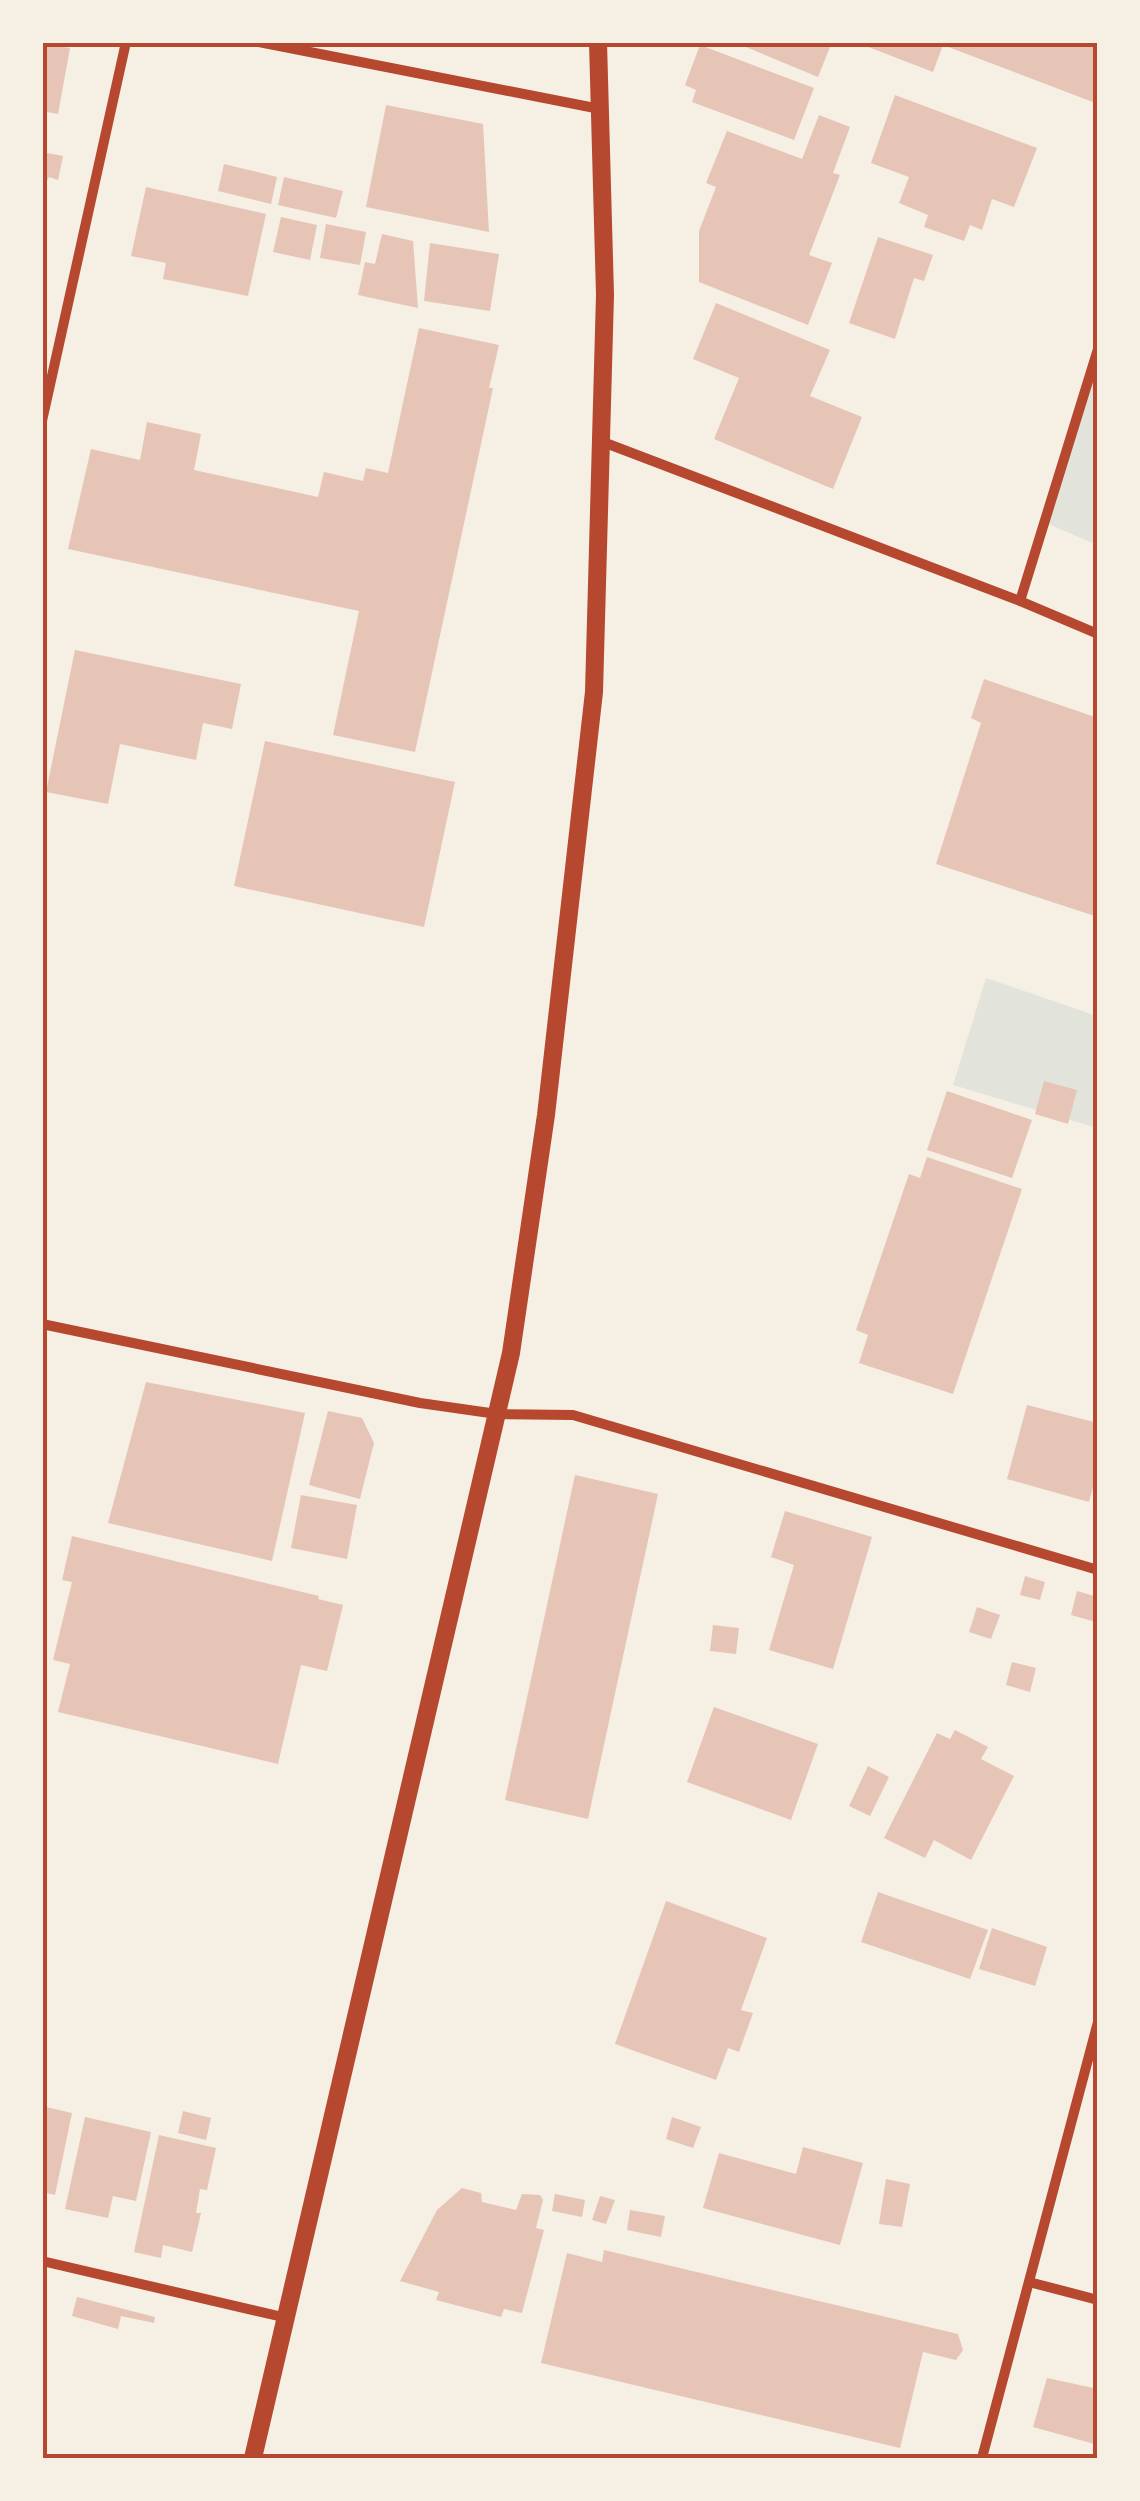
<svg xmlns="http://www.w3.org/2000/svg" width="1140" height="2501" viewBox="0 0 1140 2501" font-family="Roboto,sans-serif">
  <rect width="100%" height="100%" fill="#f6efe4"/>
  <path fill="#e2e4dc" d="M 1097,349 L 1097,545 L 1044,522 Z
    M 986,978 L 1097,1016 L 1097,1128 L 953,1085 Z"/>
  <path fill="#e6c5b7" d="M 734,42 L 820,42 L 830,47 L 818,77 Z
    M 936,42 L 1098,42 L 1098,104 L 943,45 L 933,72 L 858,43 Z
    M 42,43 L 70,48 L 58,114 L 42,111 Z
    M 700,45 L 814,88 L 794,140 L 692,102 L 696,90 L 685,85 Z
    M 895,95 L 1037,148 L 1014,207 L 992,199 L 982,230 L 970,225 L 964,241 L 924,227 L 928,215 L 899,203 L 909,177 L 871,163 Z
    M 386,105 L 483,124 L 489,232 L 366,207 Z
    M 819,115 L 850,127 L 833,173 L 840,175 L 809,255 L 832,263 L 808,325 L 699,282 L 699,231 L 716,187 L 706,183 L 727,131 L 802,159 Z
    M 42,152 L 63,156 L 58,180 L 49,177 L 47,181 L 42,180 Z
    M 224,164 L 277,177 L 271,204 L 218,191 Z
    M 284,177 L 343,191 L 336,218 L 278,205 Z
    M 146,187 L 266,214 L 248,296 L 163,279 L 166,263 L 131,256 Z
    M 281,217 L 317,225 L 310,260 L 273,252 Z
    M 326,224 L 366,232 L 360,265 L 320,258 Z
    M 382,234 L 413,241 L 418,308 L 358,295 L 365,262 L 375,264 Z
    M 878,237 L 933,255 L 924,281 L 914,278 L 895,339 L 849,323 Z
    M 430,243 L 499,254 L 490,311 L 424,301 Z
    M 716,303 L 830,350 L 810,396 L 862,417 L 833,489 L 714,439 L 739,378 L 693,359 Z
    M 419,328 L 499,345 L 489,388 L 493,388 L 415,752 L 333,735 L 359,611 L 68,549 L 91,449 L 140,460 L 147,422 L 201,434 L 194,470 L 318,497 L 324,472 L 363,481 L 366,468 L 388,473 Z
    M 75,650 L 241,684 L 232,729 L 203,723 L 196,760 L 120,744 L 108,804 L 46,792 Z
    M 984,679 L 1098,718 L 1098,917 L 936,864 L 981,723 L 971,718 Z
    M 265,741 L 455,782 L 424,927 L 234,886 Z
    M 1044,1081 L 1077,1090 L 1068,1124 L 1035,1114 Z
    M 947,1091 L 1032,1120 L 1012,1178 L 927,1150 Z
    M 927,1157 L 1022,1189 L 953,1394 L 859,1363 L 868,1335 L 856,1330 L 909,1174 L 920,1178 Z
    M 146,1382 L 305,1413 L 272,1561 L 108,1523 Z
    M 1027,1405 L 1098,1423 L 1098,1469 L 1089,1502 L 1007,1479 Z
    M 328,1411 L 362,1418 L 374,1443 L 360,1499 L 309,1485 Z
    M 575,1475 L 658,1494 L 588,1819 L 505,1800 Z
    M 301,1495 L 357,1505 L 347,1559 L 291,1548 Z
    M 785,1511 L 872,1537 L 833,1669 L 769,1650 L 794,1565 L 771,1557 Z
    M 72,1536 L 319,1596 L 318,1599 L 343,1605 L 327,1671 L 301,1665 L 278,1764 L 58,1712 L 70,1664 L 53,1660 L 72,1582 L 62,1580 Z
    M 1025,1576 L 1045,1582 L 1040,1600 L 1020,1595 Z
    M 1077,1591 L 1098,1597 L 1096,1622 L 1071,1615 Z
    M 977,1607 L 1000,1615 L 991,1639 L 969,1632 Z
    M 713,1625 L 739,1628 L 736,1654 L 710,1651 Z
    M 1012,1662 L 1036,1668 L 1030,1692 L 1006,1685 Z
    M 714,1707 L 818,1744 L 791,1820 L 687,1782 Z
    M 955,1730 L 988,1747 L 981,1759 L 1014,1776 L 971,1860 L 934,1840 L 925,1858 L 884,1838 L 937,1733 L 950,1739 Z
    M 868,1766 L 889,1777 L 870,1816 L 849,1806 Z
    M 878,1892 L 988,1930 L 970,1979 L 861,1942 Z
    M 666,1901 L 767,1938 L 741,2010 L 753,2013 L 739,2052 L 728,2048 L 716,2080 L 615,2044 Z
    M 992,1928 L 1047,1947 L 1035,1986 L 979,1969 Z
    M 42,2106 L 72,2113 L 55,2195 L 42,2192 Z
    M 183,2111 L 211,2118 L 206,2140 L 178,2133 Z
    M 85,2117 L 151,2132 L 136,2201 L 113,2196 L 108,2218 L 65,2209 Z
    M 672,2117 L 701,2127 L 693,2148 L 666,2139 Z
    M 159,2135 L 216,2148 L 207,2190 L 200,2189 L 196,2213 L 201,2213 L 192,2252 L 163,2245 L 161,2258 L 134,2252 Z
    M 803,2147 L 863,2163 L 840,2245 L 703,2208 L 719,2153 L 796,2174 Z
    M 886,2179 L 910,2184 L 902,2227 L 879,2224 Z
    M 462,2188 L 481,2193 L 482,2202 L 516,2210 L 522,2194 L 540,2195 L 543,2200 L 536,2228 L 544,2230 L 522,2313 L 504,2309 L 501,2317 L 436,2300 L 439,2292 L 400,2281 L 437,2210 Z
    M 555,2194 L 585,2200 L 582,2217 L 552,2211 Z
    M 600,2196 L 615,2200 L 606,2224 L 592,2220 Z
    M 630,2210 L 665,2216 L 661,2237 L 627,2230 Z
    M 604,2250 L 958,2334 L 963,2350 L 956,2360 L 923,2352 L 900,2448 L 541,2363 L 567,2253 L 602,2262 Z
    M 77,2297 L 155,2317 L 154,2323 L 121,2316 L 118,2329 L 72,2316 Z
    M 1047,2378 L 1098,2389 L 1098,2445 L 1033,2427 Z"/>
  <g fill="none" stroke-linecap="round" stroke-linejoin="round">
    <path stroke="#b5482f" stroke-width="10" d="M 259,42 L 600,109
      M 42,421 L 126,42
      M 603,442 L 1020,601 L 1098,634
      M 1020,601 L 1098,349
      M 42,1324 L 420,1403 L 497,1414 L 573,1415 L 1098,1570
      M 42,2261 L 287,2318
      M 1029,2282 L 1098,2300
      M 982,2458 L 1098,2022"/>
    <path stroke="#b5482f" stroke-width="18" d="M 253,2458 L 511,1353 L 546,1115 L 594,692 L 605,295 L 598,42"/>
  </g>
  <rect width="1140" height="2501" fill="none" stroke="#f6efe4" stroke-width="90"/>
  <rect x="45" y="45" width="1050" height="2411" fill="none" stroke="#b5482f" stroke-width="4"/>
</svg>
